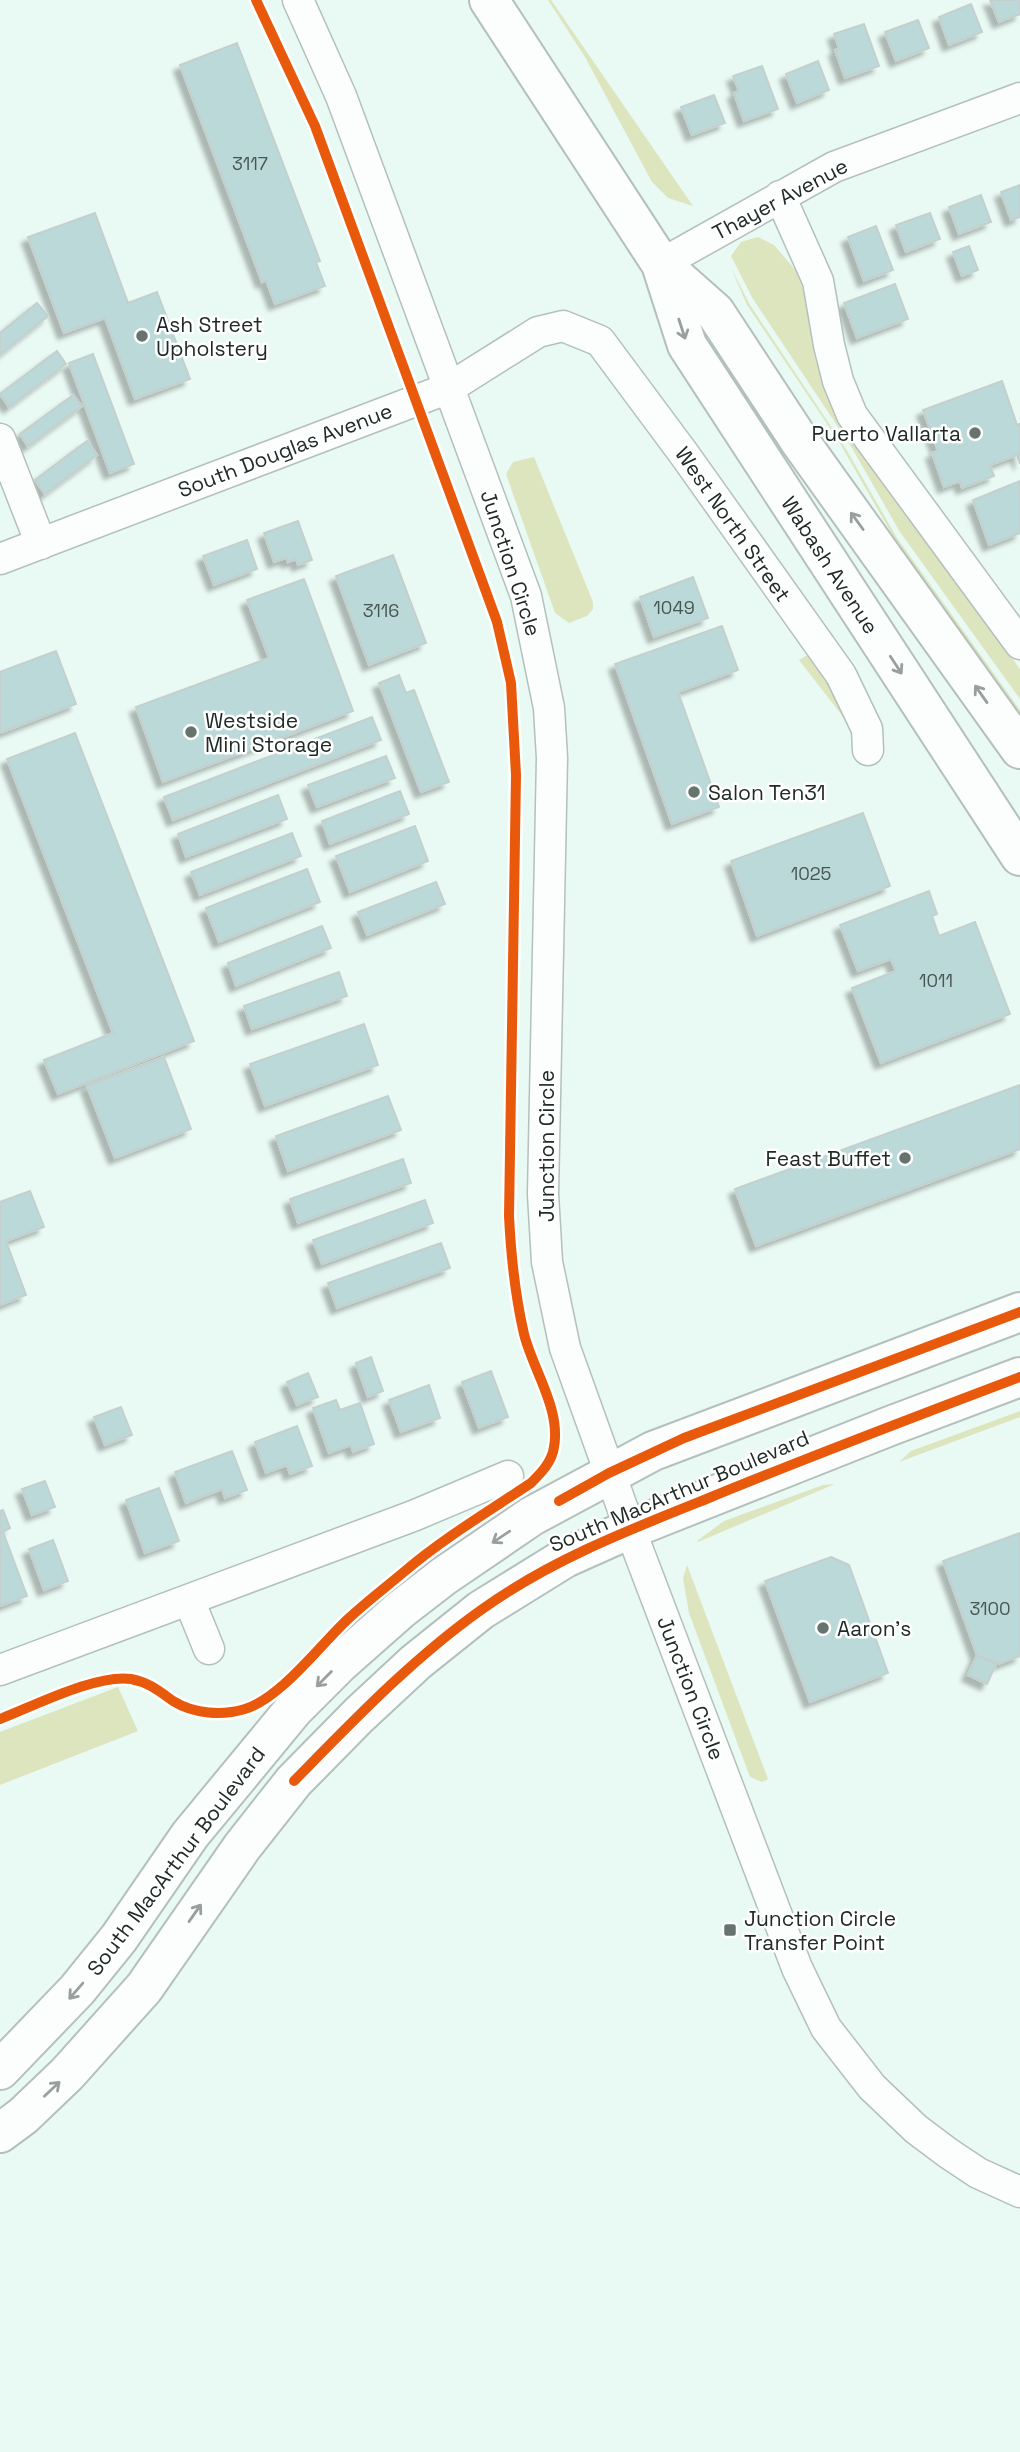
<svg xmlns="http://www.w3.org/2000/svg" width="1020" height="2452" viewBox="0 0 1020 2452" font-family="'Space Grotesk',sans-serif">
  <defs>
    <filter id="shadow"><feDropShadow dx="-6" dy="6" stdDeviation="2" flood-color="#0004"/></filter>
  </defs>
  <rect width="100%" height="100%" fill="#e9f9f3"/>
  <path fill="#dde5bf" d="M 548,0 L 551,0 L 693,206 L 668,198 L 652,182 L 585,57 Z
    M 758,237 L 774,245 L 797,272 L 804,292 L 815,358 L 821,378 L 835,412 L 846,432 L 886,489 L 1020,669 L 1020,699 L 900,532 L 852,448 L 753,299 L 731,256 L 741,242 Z
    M 731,268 L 750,305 L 846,449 L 897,538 L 1020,710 L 1020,720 L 909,564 L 838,440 L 747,305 Z
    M 534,457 L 593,602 L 593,609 L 587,616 L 569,623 L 555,613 L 506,474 L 513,462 Z
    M 806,656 L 813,656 L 819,660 L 847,722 L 799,660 Z
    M 1020,1411 L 1020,1417 L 899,1462 L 911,1451 Z
    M 835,1484 L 698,1542 L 697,1541 L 724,1521 L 823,1485 Z
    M 687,1565 L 768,1779 L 762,1782 L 750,1777 L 689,1613 L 683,1578 Z
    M 118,1687 L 138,1731 L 0,1785 L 0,1732 Z"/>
  <path fill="#bbd9d8" stroke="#c3d0ce" stroke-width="2" filter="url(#shadow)" d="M 990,0 L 1020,0 L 1020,14 L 999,22 Z
    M 971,4 L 982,32 L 949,45 L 939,17 Z
    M 918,20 L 929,48 L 896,61 L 885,32 Z
    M 864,24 L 879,66 L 845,78 L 835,50 L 839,49 L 834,34 Z
    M 237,43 L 320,261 L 316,262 L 325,286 L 275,304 L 266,280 L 262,282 L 180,65 Z
    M 818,61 L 829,90 L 797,103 L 786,74 Z
    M 762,66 L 778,109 L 744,121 L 734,93 L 739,91 L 733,76 Z
    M 714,95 L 725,123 L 692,135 L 681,107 Z
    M 1020,185 L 1020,217 L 1011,220 L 1001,192 Z
    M 981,195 L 991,222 L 959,234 L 949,207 Z
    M 95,213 L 128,303 L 157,292 L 190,379 L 135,399 L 105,318 L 64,333 L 28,237 Z
    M 930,213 L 940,239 L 906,252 L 896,225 Z
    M 876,226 L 893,270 L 864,281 L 848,237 Z
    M 969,246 L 978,270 L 962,276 L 953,252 Z
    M 895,284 L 908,319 L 857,338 L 844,303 Z
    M 37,303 L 48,316 L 0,355 L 0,333 Z
    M 57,351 L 66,364 L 9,407 L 0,394 Z
    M 93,354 L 134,464 L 110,473 L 69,363 Z
    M 1002,381 L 1017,425 L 1020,424 L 1020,464 L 1017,455 L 990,465 L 994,476 L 962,488 L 960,481 L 944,487 L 932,453 L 938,451 L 923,410 Z
    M 73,395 L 82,406 L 28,446 L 20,434 Z
    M 87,441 L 97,455 L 45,494 L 35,480 Z
    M 1020,481 L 1020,533 L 989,545 L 973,500 Z
    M 298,521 L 312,560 L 298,565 L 296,559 L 288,562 L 286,558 L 274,562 L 264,533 Z
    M 247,540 L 257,569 L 214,585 L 203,556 Z
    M 393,555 L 426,643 L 369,665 L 336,576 Z
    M 693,577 L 708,618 L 654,637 L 640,597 Z
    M 304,579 L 353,711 L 163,782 L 136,707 L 269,658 L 247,600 Z
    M 722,626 L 738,670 L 678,692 L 719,807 L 672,824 L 615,664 Z
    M 56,651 L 76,704 L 0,733 L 0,672 Z
    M 399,675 L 406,693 L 414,690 L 449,782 L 421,792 L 379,683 Z
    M 372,717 L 381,740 L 173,820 L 164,797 Z
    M 75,733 L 194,1041 L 58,1094 L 44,1060 L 113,1033 L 7,759 Z
    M 386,756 L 395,778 L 317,807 L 308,785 Z
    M 400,791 L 409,814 L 330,844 L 322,821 Z
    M 278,795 L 287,819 L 186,857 L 178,834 Z
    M 863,813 L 890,886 L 757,936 L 731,861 Z
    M 415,826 L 428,861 L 350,892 L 336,856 Z
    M 292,833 L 301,856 L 200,895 L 191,872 Z
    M 307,869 L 320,902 L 219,942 L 206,908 Z
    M 436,882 L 445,904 L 367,935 L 358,912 Z
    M 929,891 L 937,914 L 932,916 L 939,936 L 975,922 L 1010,1014 L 881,1063 L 852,988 L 896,971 L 891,959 L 858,971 L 840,925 Z
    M 322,926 L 331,948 L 236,986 L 228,963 Z
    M 339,972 L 347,996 L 252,1029 L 244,1006 Z
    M 364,1024 L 378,1065 L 265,1106 L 250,1064 Z
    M 164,1057 L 191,1129 L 115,1158 L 87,1086 Z
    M 1020,1085 L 1020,1149 L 756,1246 L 735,1189 Z
    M 388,1096 L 401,1130 L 288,1171 L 276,1136 Z
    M 403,1159 L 411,1183 L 298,1223 L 290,1199 Z
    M 30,1191 L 44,1227 L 6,1241 L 26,1295 L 0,1305 L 0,1202 Z
    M 425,1200 L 433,1223 L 322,1264 L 313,1240 Z
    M 441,1243 L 450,1268 L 337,1308 L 328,1283 Z
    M 371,1357 L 383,1391 L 368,1397 L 356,1363 Z
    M 491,1371 L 508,1417 L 479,1428 L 462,1382 Z
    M 308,1373 L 318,1397 L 297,1405 L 287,1382 Z
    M 429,1385 L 440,1418 L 401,1432 L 389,1400 Z
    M 336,1400 L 340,1410 L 360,1403 L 374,1444 L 353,1452 L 351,1445 L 329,1453 L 313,1408 Z
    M 121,1407 L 132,1435 L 105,1445 L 94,1417 Z
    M 297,1426 L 312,1466 L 290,1474 L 287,1465 L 266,1473 L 255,1442 Z
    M 232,1451 L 247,1490 L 225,1498 L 222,1489 L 186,1503 L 175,1472 Z
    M 45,1481 L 55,1507 L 32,1515 L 22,1489 Z
    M 159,1488 L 179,1541 L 145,1553 L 126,1500 Z
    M 3,1510 L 10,1528 L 3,1532 L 27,1596 L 0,1606 L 0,1511 Z
    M 1020,1533 L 1020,1656 L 998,1664 L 977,1655 L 943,1561 Z
    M 53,1540 L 68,1581 L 44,1590 L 29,1549 Z
    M 831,1557 L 849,1565 L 888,1673 L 810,1702 L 765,1581 Z
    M 977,1655 L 996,1664 L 987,1684 L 968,1675 Z"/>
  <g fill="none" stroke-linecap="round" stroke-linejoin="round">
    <defs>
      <path id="street" d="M 298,0 L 341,96 L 526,596 L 549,708 L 552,758 L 543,1194 L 547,1262 L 565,1348 L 630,1529 L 797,1968 L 826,2028 L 872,2087 L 916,2129 L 948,2153 L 978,2173 L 1020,2192
        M 780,196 L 818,281 L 829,345 L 838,381 L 852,415 L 1020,644
        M 661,264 L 834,167 L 1020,98
        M 0,439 L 41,544
        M 0,559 L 449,388 L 538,332 L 563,326 L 600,341 L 684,454 L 841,675 L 867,729 L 868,750
        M 189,1600 L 209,1649
        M 0,1670 L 413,1516 L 508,1476"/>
      <path id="secondary" d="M 0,2070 L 77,1990 L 119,1938 L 190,1835 L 294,1709 L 340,1663 L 400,1610 L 444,1576 L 532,1516 L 653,1451 L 1020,1312
        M 0,2133 L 23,2116 L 67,2074 L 144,1988 L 242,1847 L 294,1781 L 359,1715 L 416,1662 L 481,1610 L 565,1558 L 630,1529 L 890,1426 L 1020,1377"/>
      <path id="primary" d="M 489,0 L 661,264 L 687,345 L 1020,856
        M 662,265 L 715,312 L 801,443 L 1020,749"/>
    </defs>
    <use href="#street" stroke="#b3c0bb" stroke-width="33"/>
    <use href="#secondary" stroke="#b3c0bb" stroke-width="42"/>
    <use href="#primary" stroke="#b3c0bb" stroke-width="42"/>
    <use href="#street" stroke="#fcfefd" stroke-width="30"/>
    <use href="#secondary" stroke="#fcfefd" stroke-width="38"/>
    <use href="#primary" stroke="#fcfefd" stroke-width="38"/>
    <defs>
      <path id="cycleway" d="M 559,1501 L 609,1473 L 684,1438 L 1020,1312
        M 0,1719 C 34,1706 96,1674 131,1679 C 148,1682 159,1691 173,1701 C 194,1714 222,1716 245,1709 C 281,1698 320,1645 348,1619 C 366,1602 386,1587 405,1571 C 444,1538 489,1511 531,1483 C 541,1473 552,1462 554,1447 C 561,1409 533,1370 524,1334 C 515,1295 511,1256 509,1216 L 516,775 L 511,683 L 497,622 L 485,589 L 315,126 L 256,0
        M 294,1781 C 353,1721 412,1659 481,1610 C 549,1561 626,1531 704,1500 C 808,1457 914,1417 1020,1377"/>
    </defs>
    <use href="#cycleway" stroke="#fff" stroke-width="15"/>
    <use href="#cycleway" stroke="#e8590c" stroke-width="10"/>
  </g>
  <defs><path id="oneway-shaft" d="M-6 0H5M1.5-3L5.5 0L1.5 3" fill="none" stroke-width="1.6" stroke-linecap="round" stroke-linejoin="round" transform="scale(1.75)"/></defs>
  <g stroke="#999f9d">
    <use href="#oneway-shaft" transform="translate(682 329) rotate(72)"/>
    <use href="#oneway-shaft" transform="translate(857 521) rotate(-126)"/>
    <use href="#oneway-shaft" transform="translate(896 665) rotate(57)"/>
    <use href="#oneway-shaft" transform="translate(981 694) rotate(-125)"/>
    <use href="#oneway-shaft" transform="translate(501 1537) rotate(146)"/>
    <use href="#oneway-shaft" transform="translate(324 1679) rotate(135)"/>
    <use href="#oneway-shaft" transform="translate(195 1913) rotate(-55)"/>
    <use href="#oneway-shaft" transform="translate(76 1991) rotate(131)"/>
    <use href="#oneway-shaft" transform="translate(52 2089) rotate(-43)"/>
  </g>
  <g fill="#66736e" stroke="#fff" stroke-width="2.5">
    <circle cx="142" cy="336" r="7"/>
    <circle cx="975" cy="433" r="7"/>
    <circle cx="191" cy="732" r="7"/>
    <circle cx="694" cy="792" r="7"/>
    <circle cx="905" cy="1158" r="7"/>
    <circle cx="823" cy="1628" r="7"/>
    <rect x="723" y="1923" width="14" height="14" rx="3.5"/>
  </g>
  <g text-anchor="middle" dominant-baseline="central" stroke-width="5" stroke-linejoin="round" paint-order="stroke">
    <g font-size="18" fill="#475653">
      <text x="250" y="163">3117</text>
      <text x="674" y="607">1049</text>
      <text x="381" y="610">3116</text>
      <text x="811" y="873">1025</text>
      <text x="936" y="980">1011</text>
      <text x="990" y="1608">3100</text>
    </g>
    <g font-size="21" fill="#202b27" stroke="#fff">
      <text transform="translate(780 199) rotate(-28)">Thayer Avenue</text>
      <text transform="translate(285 450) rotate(-21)">South Douglas Avenue</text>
      <text transform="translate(733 524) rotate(55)">West North Street</text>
      <text transform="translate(511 563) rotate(72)">Junction Circle</text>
      <text transform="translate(830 565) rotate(57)">Wabash Avenue</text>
      <text transform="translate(546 1146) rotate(-90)">Junction Circle</text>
      <text transform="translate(679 1491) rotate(-23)">South MacArthur Boulevard</text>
      <text transform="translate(691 1688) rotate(69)">Junction Circle</text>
      <text transform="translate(176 1861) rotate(-53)">South MacArthur Boulevard</text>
    </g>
    <g font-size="21" fill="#202b27" stroke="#fff" text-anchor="start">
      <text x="156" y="324">Ash Street<tspan x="156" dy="24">Upholstery</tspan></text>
      <text x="961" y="433" text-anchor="end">Puerto Vallarta</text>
      <text x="205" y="720">Westside<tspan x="205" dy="24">Mini Storage</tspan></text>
      <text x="708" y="792">Salon Ten31</text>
      <text x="891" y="1158" text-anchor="end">Feast Buffet</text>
      <text x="837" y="1628">Aaron's</text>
      <text x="744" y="1918">Junction Circle<tspan x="744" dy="24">Transfer Point</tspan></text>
    </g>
  </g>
</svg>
